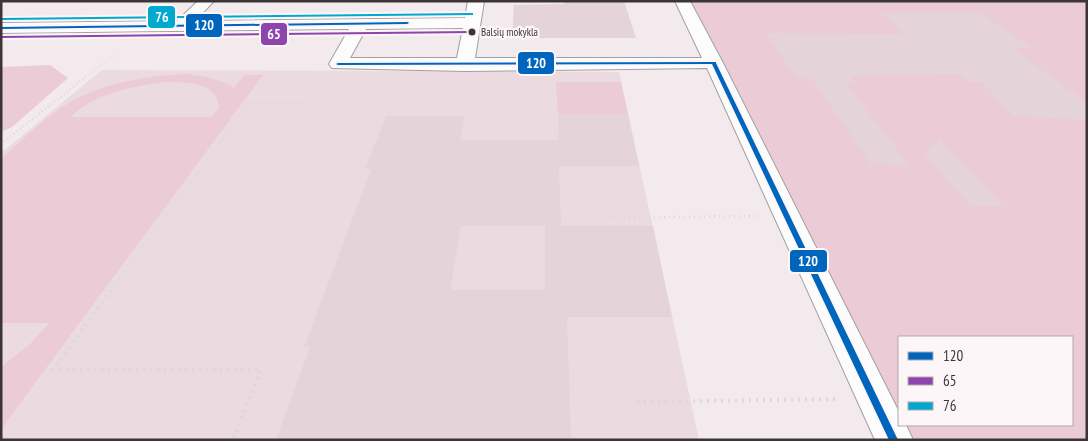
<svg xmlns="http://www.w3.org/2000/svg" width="1088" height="441" viewBox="0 0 1088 441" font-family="'PT Sans Narrow',sans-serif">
  <rect width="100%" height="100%" fill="#f3eaed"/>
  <path fill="#ebdae0" d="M 102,70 L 619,72 L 699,440 L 1,440 L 1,153 Z"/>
  <path fill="#eacbd6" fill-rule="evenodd" d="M 689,1 L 1087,1 L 1087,440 L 911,440 L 903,425 L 1072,425 L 1072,337 L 899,337 L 899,417 Z
    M 50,65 L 68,78 L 12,127 L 1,132 L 1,67 Z
    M 186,74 C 204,76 218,78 234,88 L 244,75 L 263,75 L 1,429 L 1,367 L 31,343 L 49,323 L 1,323 L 1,159 C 20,142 43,119 64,106 C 100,83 144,76 186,74 ZM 163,82 C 184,82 217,81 219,107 L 211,117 L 71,117 C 94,93 132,87 163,82 Z
    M 556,82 L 621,82 L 628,114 L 558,114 Z"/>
  <path fill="#e5d3da" d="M 566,1 L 624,1 L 636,38 L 512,38 L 514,5 L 564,4 Z
    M 881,13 L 979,13 L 1033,48 L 1013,48 L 1087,103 L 1087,120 L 1014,116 L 982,82 L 969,82 L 960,74 L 850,76 L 856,83 L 846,83 L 910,166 L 871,164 L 811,78 L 796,77 L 766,33 L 904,34 Z
    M 558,114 L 628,114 L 639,166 L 559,166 L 561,226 L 461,226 L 450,290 L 545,290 L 545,226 L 653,226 L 672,317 L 567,317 L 571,440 L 276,440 L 310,347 L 304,347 L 371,169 L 365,169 L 386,116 L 465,116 L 460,140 L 559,140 Z
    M 940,139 L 1004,206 L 970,206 L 924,154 Z"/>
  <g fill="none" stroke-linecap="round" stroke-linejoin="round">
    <defs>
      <path id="street" d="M 198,1 L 214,1 L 195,21 L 465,18 L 468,1 L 484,1 L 475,58 L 702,58 L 675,1 L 690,1 L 723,63 L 899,412 L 899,425 L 906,425 L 913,440 L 875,440 L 707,68 L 465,71 L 332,68 L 329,64 L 349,29 L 1,33 L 1,23 L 177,21 ZM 463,28 L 457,58 L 350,58 L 366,29 Z"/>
    </defs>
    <use href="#street" stroke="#a59fa1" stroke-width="2"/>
    <path stroke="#dbd9d9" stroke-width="2" stroke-dasharray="0.5 2.5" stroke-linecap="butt" d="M 86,77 L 121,49"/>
    <path stroke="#dbd9d9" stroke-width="2.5" stroke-dasharray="1 3" stroke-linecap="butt" d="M 1,144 L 88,75
      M 198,172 L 248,103 L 311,103"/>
    <path stroke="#dbd9d9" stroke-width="3" stroke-dasharray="1 4" stroke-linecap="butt" d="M 609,218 L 756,216
      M 110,291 L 199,171"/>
    <path stroke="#dbd9d9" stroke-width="4" stroke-dasharray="2 5" stroke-linecap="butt" d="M 111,290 L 53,370 L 261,370 L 233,440
      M 637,402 L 837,399"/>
    <use href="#street" fill="#fdfcfc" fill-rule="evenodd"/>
    <defs>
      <path id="bus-1" d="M 408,22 L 409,23 L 407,24 L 1,29 L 1,27 Z
        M 716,62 L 716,63 L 898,440 L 889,440 L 712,64 L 338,65 L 336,64 L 338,63 Z"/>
      <path id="bus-2" d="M 472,31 L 474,32 L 473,33 L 1,38 L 1,36 Z"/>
      <path id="bus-3" d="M 472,13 L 473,13 L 473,15 L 1,20 L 1,18 Z"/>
    </defs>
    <use href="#bus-1" stroke="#fdf6f9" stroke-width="4"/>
    <use href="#bus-2" stroke="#fdf6f9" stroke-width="4"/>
    <use href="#bus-3" stroke="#fdf6f9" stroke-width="4"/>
    <use href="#bus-1" fill="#0065bd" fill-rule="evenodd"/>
    <use href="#bus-2" fill="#8e44ad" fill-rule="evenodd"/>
    <use href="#bus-3" fill="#00a9ce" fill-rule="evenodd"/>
  </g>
  <circle fill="#3c3538" stroke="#fdf6f9" stroke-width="2" cx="472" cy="32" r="4.5"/>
  <g text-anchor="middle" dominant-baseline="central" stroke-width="4.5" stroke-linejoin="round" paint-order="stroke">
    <g font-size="11" fill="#3c3538" stroke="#fdf6f9" text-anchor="start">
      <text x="481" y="32">Balsių mokykla</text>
    </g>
  </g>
  <g stroke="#fdf6f9" stroke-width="2">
    <rect x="147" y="5" width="29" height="24" rx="5" fill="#00a9ce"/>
    <rect x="185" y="13" width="38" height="25" rx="5" fill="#0065bd"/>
    <rect x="260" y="22" width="28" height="24" rx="5" fill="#8e44ad"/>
    <rect x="517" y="51" width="38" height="24" rx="5" fill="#0065bd"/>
    <rect x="789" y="249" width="39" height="24" rx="5" fill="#0065bd"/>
  </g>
  <g font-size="14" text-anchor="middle" font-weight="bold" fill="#fff">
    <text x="162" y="22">76</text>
    <text x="204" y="30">120</text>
    <text x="274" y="39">65</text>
    <text x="536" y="68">120</text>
    <text x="808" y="266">120</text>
  </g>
  <rect width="1088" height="441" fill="none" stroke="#3c3538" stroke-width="5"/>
  <rect x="898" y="336" width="175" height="90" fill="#fdf6f9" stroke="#b0a9ac"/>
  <rect x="908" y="352" width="25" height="8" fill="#0065bd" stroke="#b0a9ac"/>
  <text x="943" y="361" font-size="15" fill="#3c3538">120</text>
  <rect x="908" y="377" width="25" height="8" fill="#8e44ad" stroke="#b0a9ac"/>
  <text x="943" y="386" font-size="15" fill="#3c3538">65</text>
  <rect x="908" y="402" width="25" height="8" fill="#00a9ce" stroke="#b0a9ac"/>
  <text x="943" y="411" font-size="15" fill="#3c3538">76</text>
</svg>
